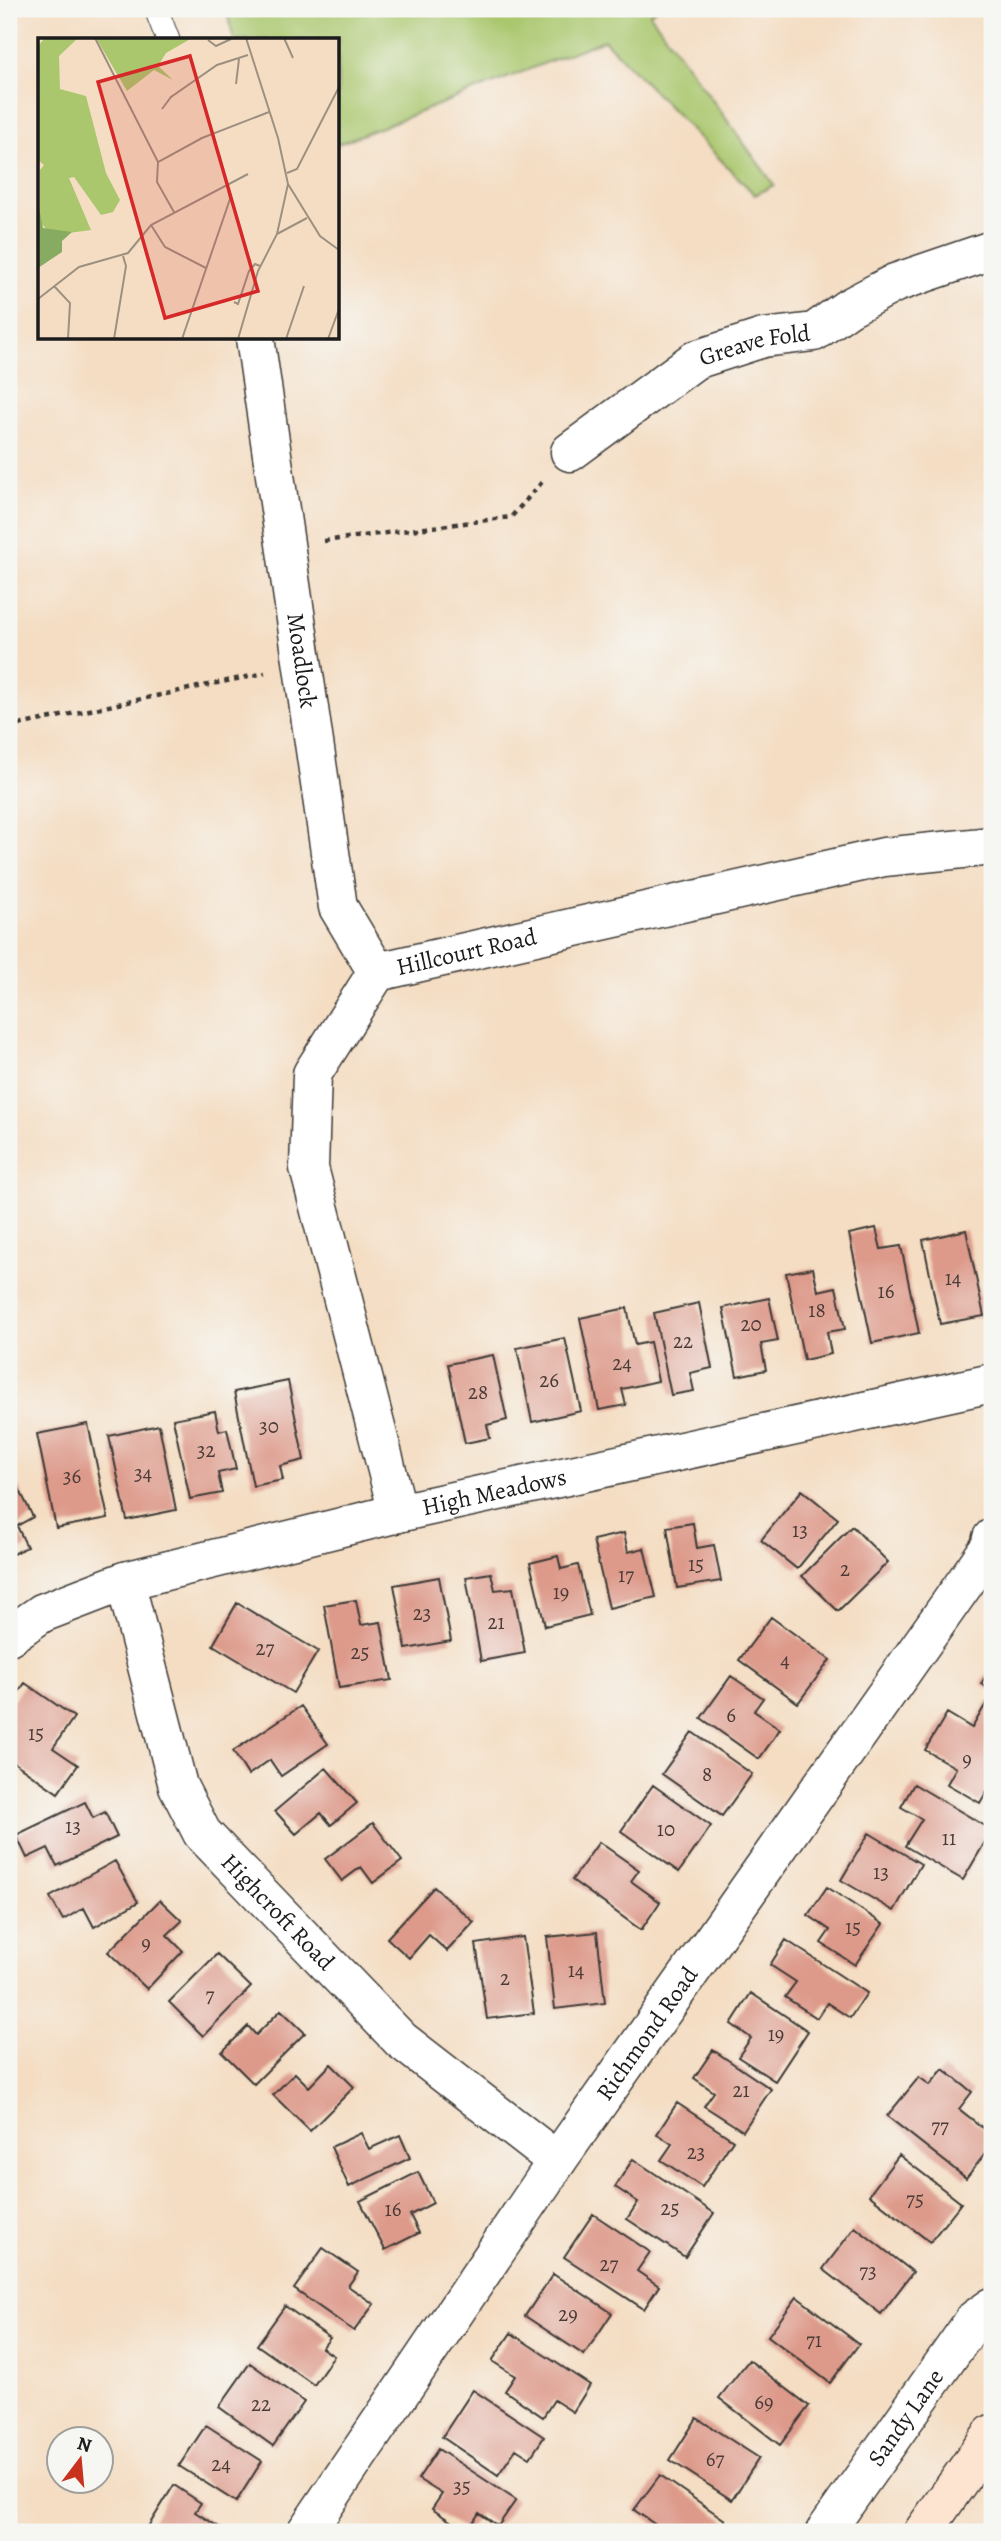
<svg xmlns="http://www.w3.org/2000/svg" width="1001" height="2541" viewBox="0 0 1001 2541" font-family="Alegreya,serif">
  <rect width="100%" height="100%" fill="#f6f6f2"/>
  <filter id="ink" filterUnits="userSpaceOnUse"><feTurbulence type="fractalNoise" baseFrequency=".0143" numOctaves="2"/><feDisplacementMap in="SourceGraphic" scale="14" xChannelSelector="R" yChannelSelector="G"/><feConvolveMatrix kernelMatrix="1 2 1 2 8 2 1 2 1" color-interpolation-filters="sRGB"/></filter>
  <filter id="wash" filterUnits="userSpaceOnUse"><feTurbulence type="fractalNoise" baseFrequency=".00686" numOctaves="4" result="noise"/><feDisplacementMap in="SourceGraphic" scale="28" xChannelSelector="R" yChannelSelector="G"/><feGaussianBlur stdDeviation="1.57" result="paint"/><feColorMatrix in="noise" values="0 0 0 0 0 0 0 0 0 0 0 0 0 0 0 0 0 1.4 0 .05"/><feComposite in="paint" operator="in"/></filter>
  <g filter="url(#wash)">
    <rect width="100%" height="100%" fill="#f4ddc2"/>
    <path fill="#aac76e" stroke="#637245" stroke-width="2" d="M 226,9 L 656,9 L 650,14 L 774,185 L 755,195 L 604,40 L 338,144 L 338,40 L 234,40 Z"/>
    <g id="blocks">
      <path fill="#dd9a8a" d="M 876,1228 L 881,1249 L 901,1246 L 919,1333 L 872,1343 L 849,1234 Z
        M 966,1230 L 984,1316 L 940,1324 L 923,1240 Z
        M 813,1268 L 818,1291 L 836,1287 L 845,1329 L 827,1332 L 831,1354 L 804,1360 L 786,1273 Z
        M 769,1298 L 778,1341 L 761,1344 L 766,1370 L 737,1376 L 723,1308 Z
        M 699,1303 L 712,1368 L 690,1373 L 694,1391 L 671,1395 L 654,1313 Z
        M 627,1308 L 635,1345 L 650,1342 L 658,1381 L 622,1389 L 626,1405 L 599,1410 L 580,1318 Z
        M 565,1338 L 581,1411 L 532,1422 L 517,1348 Z
        M 493,1355 L 507,1420 L 487,1425 L 490,1438 L 465,1443 L 448,1364 Z
        M 288,1381 L 304,1460 L 280,1466 L 283,1480 L 253,1486 L 234,1392 Z
        M 215,1411 L 219,1431 L 227,1429 L 236,1469 L 218,1473 L 222,1493 L 190,1499 L 173,1419 Z
        M 88,1424 L 108,1518 L 56,1528 L 37,1434 Z
        M 159,1425 L 176,1510 L 127,1520 L 109,1436 Z
        M 9,1468 L 33,1517 L 17,1526 L 27,1547 L 9,1556 Z
        M 802,1490 L 838,1519 L 797,1569 L 761,1540 Z
        M 693,1523 L 697,1548 L 714,1545 L 721,1581 L 677,1588 L 667,1527 Z
        M 852,1526 L 888,1562 L 838,1611 L 802,1576 Z
        M 624,1533 L 628,1552 L 644,1548 L 656,1597 L 609,1608 L 593,1540 Z
        M 558,1556 L 561,1569 L 578,1565 L 590,1615 L 545,1626 L 530,1563 Z
        M 491,1573 L 495,1590 L 513,1588 L 525,1653 L 481,1661 L 466,1577 Z
        M 439,1577 L 451,1641 L 406,1649 L 394,1585 Z
        M 356,1600 L 361,1625 L 381,1622 L 392,1680 L 339,1688 L 324,1605 Z
        M 237,1603 L 318,1651 L 293,1693 L 213,1645 Z
        M 771,1617 L 830,1660 L 798,1703 L 739,1660 Z
        M 992,1665 L 992,1691 L 981,1684 Z
        M 731,1676 L 763,1698 L 754,1711 L 780,1729 L 759,1759 L 701,1718 Z
        M 25,1683 L 74,1717 L 53,1748 L 78,1765 L 58,1793 L 9,1759 L 9,1706 Z
        M 987,1702 L 992,1705 L 992,1782 L 980,1803 L 947,1784 L 956,1768 L 925,1750 L 947,1713 L 972,1728 Z
        M 301,1706 L 328,1744 L 281,1776 L 270,1760 L 248,1775 L 233,1751 Z
        M 692,1732 L 752,1774 L 722,1816 L 662,1774 Z
        M 326,1768 L 357,1803 L 331,1825 L 321,1813 L 296,1834 L 275,1811 Z
        M 914,1784 L 992,1830 L 963,1880 L 905,1846 L 922,1819 L 901,1807 Z
        M 653,1785 L 711,1826 L 679,1872 L 621,1831 Z
        M 85,1802 L 93,1818 L 105,1812 L 117,1837 L 57,1866 L 48,1848 L 27,1858 L 16,1835 Z
        M 373,1823 L 402,1861 L 373,1883 L 361,1867 L 342,1881 L 325,1859 Z
        M 869,1833 L 921,1864 L 894,1911 L 841,1880 Z
        M 599,1842 L 639,1870 L 631,1881 L 660,1902 L 641,1930 L 572,1880 Z
        M 115,1861 L 138,1902 L 94,1927 L 84,1908 L 63,1920 L 50,1897 Z
        M 434,1887 L 474,1922 L 447,1951 L 429,1935 L 409,1958 L 387,1938 Z
        M 827,1887 L 883,1924 L 855,1965 L 821,1943 L 830,1930 L 808,1915 Z
        M 160,1900 L 182,1921 L 167,1935 L 183,1951 L 147,1989 L 108,1952 Z
        M 597,1932 L 605,2003 L 555,2009 L 547,1937 Z
        M 523,1937 L 534,2013 L 487,2019 L 476,1944 Z
        M 786,1940 L 867,1993 L 850,2018 L 827,2003 L 817,2018 L 785,1997 L 796,1982 L 770,1965 Z
        M 217,1954 L 251,1987 L 203,2036 L 169,2002 Z
        M 751,1993 L 808,2031 L 775,2081 L 738,2057 L 751,2038 L 731,2024 Z
        M 281,2010 L 305,2033 L 254,2084 L 222,2052 L 248,2026 L 256,2035 Z
        M 713,2050 L 771,2089 L 743,2131 L 704,2106 L 714,2092 L 694,2078 Z
        M 331,2064 L 354,2087 L 310,2131 L 273,2095 L 295,2073 L 309,2087 Z
        M 943,2069 L 972,2092 L 959,2109 L 992,2135 L 992,2145 L 966,2178 L 887,2116 L 919,2077 L 930,2085 Z
        M 677,2103 L 733,2140 L 702,2187 L 661,2160 L 672,2144 L 657,2134 Z
        M 361,2133 L 369,2149 L 400,2135 L 410,2158 L 349,2187 L 331,2147 Z
        M 899,2155 L 961,2203 L 930,2242 L 869,2195 Z
        M 633,2159 L 714,2213 L 685,2257 L 627,2219 L 638,2202 L 615,2187 Z
        M 418,2172 L 433,2203 L 410,2215 L 419,2233 L 385,2250 L 360,2201 Z
        M 593,2214 L 650,2252 L 637,2271 L 659,2286 L 644,2309 L 564,2257 Z
        M 855,2227 L 913,2272 L 881,2314 L 823,2269 Z
        M 323,2248 L 358,2272 L 348,2286 L 374,2304 L 354,2331 L 294,2289 Z
        M 553,2274 L 612,2313 L 584,2355 L 525,2316 Z
        M 797,2297 L 859,2344 L 830,2383 L 768,2336 Z
        M 285,2306 L 330,2338 L 322,2348 L 334,2356 L 314,2385 L 257,2345 Z
        M 511,2333 L 590,2385 L 573,2412 L 554,2400 L 543,2417 L 505,2391 L 515,2376 L 492,2361 Z
        M 749,2360 L 809,2406 L 780,2445 L 719,2398 Z
        M 250,2363 L 304,2402 L 273,2446 L 219,2407 Z
        M 473,2390 L 544,2437 L 530,2458 L 516,2449 L 498,2475 L 442,2437 Z
        M 697,2418 L 759,2458 L 732,2500 L 670,2460 Z
        M 206,2425 L 262,2461 L 236,2502 L 179,2466 Z
        M 438,2449 L 516,2500 L 498,2526 L 479,2513 L 467,2532 L 432,2509 L 442,2494 L 418,2479 Z
        M 660,2475 L 725,2520 L 717,2532 L 666,2532 L 634,2510 Z
        M 174,2485 L 201,2503 L 195,2512 L 222,2529 L 220,2532 L 149,2532 L 146,2530 Z"/>
    </g>
  </g>
  <g filter="url(#ink)">
    <use href="#blocks" fill-opacity="0" stroke="#3c3935" stroke-width="2"/>
    <g fill="none" stroke-linecap="round" stroke-linejoin="round">
      <defs>
        <path id="lane" d="M 156,9 L 168,40"/>
        <g id="street">
          <path id="s1" d="M 255,338 L 338,907 L 377,972"/>
          <path id="s2" d="M 570,452 L 695,360 L 763,338 L 814,332 L 848,308 L 895,283 L 992,250"/>
          <path id="s3" d="M 398,1513 L 309,1168 L 312,1074 L 377,972 L 884,857 L 992,846"/>
          <path id="s4" d="M 125,1581 L 178,1786 L 202,1833 L 401,2040 L 557,2161"/>
          <path id="s5" d="M 9,1636 L 42,1613 L 125,1581 L 398,1513 L 992,1383"/>
          <path id="s6" d="M 306,2532 L 557,2161 L 990,1547 L 992,1538"/>
          <path id="s7" d="M 825,2532 L 975,2319 L 992,2307"/>
        </g>
        <path id="secondary" d="M 923,2532 L 992,2434"/>
      </defs>
      <use href="#lane" stroke="#3c3935" stroke-width="25"/>
      <use href="#street" stroke="#3c3935" stroke-width="41"/>
      <use href="#secondary" stroke="#3c3935" stroke-width="41"/>
      <path stroke="#3c3935" stroke-width="4.5" stroke-dasharray="5 5" stroke-linecap="butt" d="M 324,541 L 511,517 L 543,481
        M 9,727 L 265,673"/>
      <use href="#lane" stroke="#fff" stroke-width="23"/>
      <use href="#street" stroke="#fff" stroke-width="38"/>
      <use href="#secondary" stroke="#fde4d1" stroke-width="38"/>
    </g>
  </g>
  <g text-anchor="middle" dominant-baseline="central" stroke-width="5" stroke-linejoin="round" paint-order="stroke">
    <g font-size="21" fill="#4c3c38">
      <text x="953" y="1278">14</text>
      <text x="886" y="1291">16</text>
      <text x="817" y="1310">18</text>
      <text x="751" y="1324">20</text>
      <text x="683" y="1341">22</text>
      <text x="622" y="1363">24</text>
      <text x="549" y="1380">26</text>
      <text x="478" y="1392">28</text>
      <text x="269" y="1426">30</text>
      <text x="206" y="1450">32</text>
      <text x="143" y="1473">34</text>
      <text x="72" y="1476">36</text>
      <text x="800" y="1530">13</text>
      <text x="696" y="1564">15</text>
      <text x="845" y="1569">2</text>
      <text x="626" y="1575">17</text>
      <text x="561" y="1592">19</text>
      <text x="422" y="1613">23</text>
      <text x="496" y="1622">21</text>
      <text x="265" y="1648">27</text>
      <text x="360" y="1652">25</text>
      <text x="785" y="1660">4</text>
      <text x="731" y="1715">6</text>
      <text x="36" y="1733">15</text>
      <text x="967" y="1759">9</text>
      <text x="707" y="1774">8</text>
      <text x="73" y="1826">13</text>
      <text x="666" y="1829">10</text>
      <text x="949" y="1838">11</text>
      <text x="881" y="1872">13</text>
      <text x="853" y="1927">15</text>
      <text x="146" y="1943">9</text>
      <text x="576" y="1970">14</text>
      <text x="505" y="1978">2</text>
      <text x="210" y="1995">7</text>
      <text x="776" y="2034">19</text>
      <text x="741" y="2090">21</text>
      <text x="940" y="2126">77</text>
      <text x="696" y="2152">23</text>
      <text x="915" y="2199">75</text>
      <text x="670" y="2208">25</text>
      <text x="393" y="2209">16</text>
      <text x="609" y="2264">27</text>
      <text x="868" y="2271">73</text>
      <text x="568" y="2314">29</text>
      <text x="814" y="2340">71</text>
      <text x="764" y="2402">69</text>
      <text x="261" y="2404">22</text>
      <text x="715" y="2459">67</text>
      <text x="221" y="2464">24</text>
      <text x="462" y="2486">35</text>
    </g>
    <g font-size="24" fill="#1c1c1c" stroke="#f6f6f2">
      <text stroke="none"><textPath href="#s2" startOffset="217">Greave Fold</textPath></text>
      <text stroke="none"><textPath href="#s1" startOffset="326">Moadlock</textPath></text>
      <text stroke="none"><textPath href="#s3" startOffset="663">Hillcourt Road</textPath></text>
      <text stroke="none"><textPath href="#s5" startOffset="509">High Meadows</textPath></text>
      <text stroke="none"><textPath href="#s4" startOffset="374">Highcroft Road</textPath></text>
      <text stroke="none"><textPath href="#s6" startOffset="604">Richmond Road</textPath></text>
      <text stroke="none"><textPath href="#s7" startOffset="140">Sandy Lane</textPath></text>
    </g>
  </g>
  <g transform="translate(38 38)">
    <rect width="301" height="301" fill="#f4ddc2"/>
    <path d="M 7,0 L 40,0 L 21,18 L 22,51 L 48,58 L 68,135 L 82,162 L 75,174 L 63,177 L 36,139 L 31,140 L 53,192 L 23,196 L 11,194 L 2,184 L 2,132 L 6,127 L 0,122 L 0,8 ZM 58,0 L 154,0 L 128,15 L 120,28 L 135,42 L 116,32 L 89,53 Z" fill="#aac76e"/>
    <path d="M 1,170 L 5,190 L 34,194 L 24,203 L 24,214 L 0,230 Z" fill="#87ac61"/>
    <path fill="none" stroke="#9e9080" stroke-width="2" d="M 57,0 L 120,124M 246,0 L 255,20M 170,2 L 178,8 L 193,1M 198,46 L 201,21M 124,71 L 133,59 L 179,27 L 210,17M 249,135 L 259,131 L 301,49M 250,146 L 282,198 L 301,212M 136,174 L 119,144 L 120,124 L 164,100 L 231,74M 113,187 L 127,209 L 168,230M 239,196 L 269,180M 16,248 L 32,265 L 30,301M 0,261 L 41,229 L 90,215 L 113,187 L 210,136M 196,264 L 200,266 L 211,233 L 217,226 L 222,228M 76,301 L 88,228 L 85,218M 144,301 L 192,161 L 189,146M 200,301 L 220,233 L 239,196 L 250,146 L 240,100 L 208,0M 248,301 L 266,248M 290,301 L 301,271"/>
    <path fill="#d62828" fill-opacity="0.15" stroke="#d62828" stroke-width="3.5" d="M 152,18 L 220,253 L 127,280 L 60,44 Z"/>
    <rect width="301" height="301" fill="none" stroke="#1c1c1c" stroke-width="3.5"/>
  </g>
  <rect width="1001" height="2541" fill="none" stroke="#f6f6f2" stroke-width="35"/>
  <g transform="translate(80 2460) rotate(16)"><circle r="33" fill="#f6f6f2" stroke="#9f9f9c" stroke-width="2"/>
  <path d="M0-5L12 26L0 18L-12 26Z" fill="#c8321e"/>
  <text y="-10" font-size="19" font-weight="bold" text-anchor="middle" fill="#1c1c1c">N</text>
  </g>
</svg>
